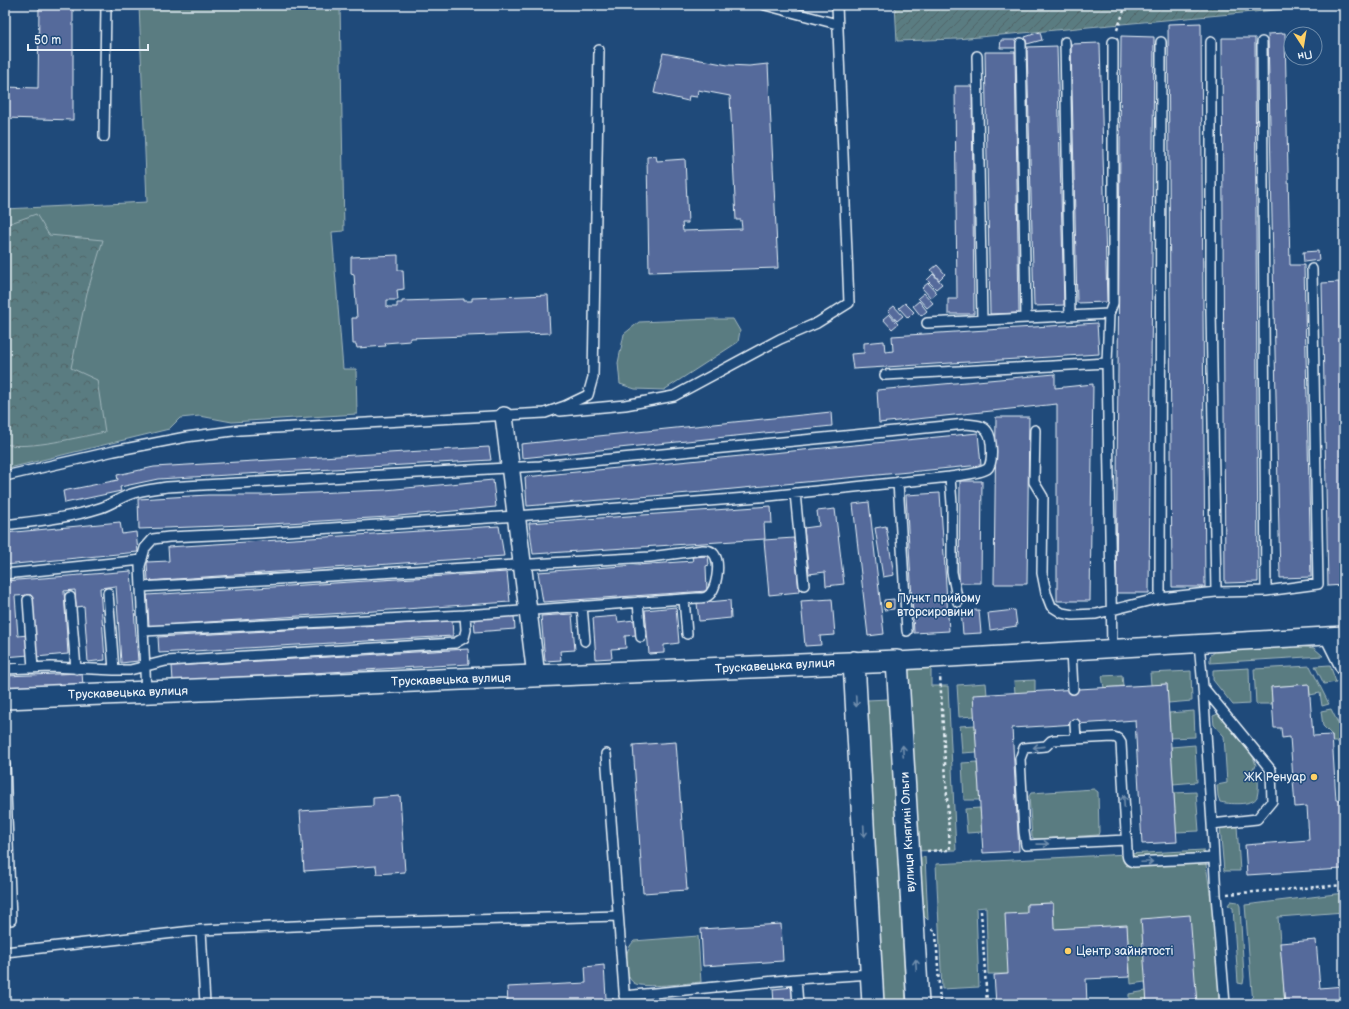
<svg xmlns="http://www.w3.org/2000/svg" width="1349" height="1009" viewBox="0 0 1349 1009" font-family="'Balsamiq Sans',sans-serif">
  <defs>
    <pattern id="forest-crowns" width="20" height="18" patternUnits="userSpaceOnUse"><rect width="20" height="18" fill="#5a7c81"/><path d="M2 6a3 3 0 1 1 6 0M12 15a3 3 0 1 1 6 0" fill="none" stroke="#516568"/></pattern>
    <pattern id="garden-furrows" width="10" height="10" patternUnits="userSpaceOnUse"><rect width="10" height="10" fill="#5a7c81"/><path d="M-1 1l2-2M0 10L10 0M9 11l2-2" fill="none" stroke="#516568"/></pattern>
  </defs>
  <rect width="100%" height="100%" fill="#1f4a7a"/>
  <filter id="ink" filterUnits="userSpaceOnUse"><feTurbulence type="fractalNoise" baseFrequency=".025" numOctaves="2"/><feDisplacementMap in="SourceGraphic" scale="8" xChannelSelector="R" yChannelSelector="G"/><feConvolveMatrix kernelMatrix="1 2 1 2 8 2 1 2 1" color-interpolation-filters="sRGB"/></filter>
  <g filter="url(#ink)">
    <path fill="#5a7c81" stroke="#a1b6bc" d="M 139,5 L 340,5 L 344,231 L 332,232 L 343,369 L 356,369 L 357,414 L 232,422 L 200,416 L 180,418 L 169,429 L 5,469 L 5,209 L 147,202 Z
      M 713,319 L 733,319 L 740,331 L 738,342 L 664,390 L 635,389 L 620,384 L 618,363 L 624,334 L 639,322 Z
      M 1300,646 L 1314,648 L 1323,656 L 1210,663 L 1210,656 L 1217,650 Z
      M 908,665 L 931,665 L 931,686 L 948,686 L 956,850 L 914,851 L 901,675 Z
      M 1330,665 L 1336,682 L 1324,684 L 1315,666 Z
      M 1310,666 L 1329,704 L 1322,706 L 1320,693 L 1310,695 L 1309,684 L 1271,687 L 1272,704 L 1256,704 L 1254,669 Z
      M 1249,668 L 1250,704 L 1233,705 L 1213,680 L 1213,670 Z
      M 1191,671 L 1192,701 L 1168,703 L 1167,684 L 1151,685 L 1150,673 Z
      M 1122,675 L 1123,686 L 1104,688 L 1102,676 Z
      M 1035,680 L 1035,692 L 1015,693 L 1014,681 Z
      M 986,683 L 987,695 L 975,716 L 959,717 L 957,685 Z
      M 889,699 L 906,1004 L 884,1004 L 867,700 Z
      M 1331,709 L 1344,735 L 1344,742 L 1332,742 L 1332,735 L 1323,726 L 1321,711 Z
      M 1194,711 L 1195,737 L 1170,738 L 1169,713 Z
      M 1218,714 C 1232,729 1250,745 1256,765 L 1255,768 L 1253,768 L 1254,774 L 1258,775 C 1258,782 1259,790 1257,797 C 1253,806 1228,804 1220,802 L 1218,796 L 1217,785 L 1227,783 L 1224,736 L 1214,725 L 1213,716 Z
      M 975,725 L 977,752 L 962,753 L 960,726 Z
      M 1195,745 L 1197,782 L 1173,784 L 1171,747 Z
      M 1339,746 L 1344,746 L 1344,782 L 1340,782 Z
      M 977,762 L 980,800 L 964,800 L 962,763 Z
      M 1094,789 L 1098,792 L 1099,832 L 1098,835 L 1035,839 L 1032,837 L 1029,796 L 1031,793 Z
      M 1196,792 L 1199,831 L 1176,832 L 1174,793 Z
      M 980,808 L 982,832 L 967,833 L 965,809 Z
      M 1249,820 L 1249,824 L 1237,826 L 1240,871 L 1224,871 L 1220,826 Z
      M 1204,850 L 1218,950 L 1219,1004 L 1129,1004 L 1129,994 L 1146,991 L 1145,982 L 1131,984 L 1127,926 L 1054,929 L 1053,903 L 1027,904 L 1027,913 L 1008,974 L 988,974 L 986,907 L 976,908 L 979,987 L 942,989 L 936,864 Z
      M 925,857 L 928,920 L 916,908 L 913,858 Z
      M 1344,893 L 1344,912 L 1278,917 L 1285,1004 L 1253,1004 L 1245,905 Z
      M 1231,901 L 1238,902 L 1240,906 L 1244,977 L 1243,984 L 1238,983 L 1233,908 L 1228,905 Z
      M 698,936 L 701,982 C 688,983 642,989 634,983 C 628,979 628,973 627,967 C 626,955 626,950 634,941 Z"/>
    <path fill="url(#forest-crowns)" stroke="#a1b6bc" d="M 36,214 L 49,235 L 103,240 L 87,293 L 71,368 L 97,380 L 105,432 C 79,437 29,450 5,444 L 5,225 Z"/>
    <path fill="url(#garden-furrows)" stroke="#a1b6bc" d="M 895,5 L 1287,5 L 1286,9 L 957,39 L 897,41 Z"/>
    <path fill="#556b9b" stroke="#e8f1f8" d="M 39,5 L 73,5 L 73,120 L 5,118 L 5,87 L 38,88 Z
      M 1201,23 L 1205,587 L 1172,587 L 1168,24 Z
      M 1040,32 L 1042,40 L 1027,44 L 1025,37 Z
      M 1285,33 L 1290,265 L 1304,265 L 1311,577 L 1280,578 L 1268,34 Z
      M 1121,36 L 1154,37 L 1149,593 L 1116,593 Z
      M 1222,38 L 1255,38 L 1258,582 L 1225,583 Z
      M 1001,40 L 1016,40 L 1016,48 L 1000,48 Z
      M 1100,43 L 1107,302 L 1077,303 L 1071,44 Z
      M 1057,46 L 1064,305 L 1034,306 L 1027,47 Z
      M 985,52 L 1015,52 L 1019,313 L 990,314 Z
      M 663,53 L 728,65 L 749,66 L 768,64 L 778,268 L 649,272 L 647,157 L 656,156 L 657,161 L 685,159 L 688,223 L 682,223 L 683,231 L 742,229 L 741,220 L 736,220 L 730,96 L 698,90 L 697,97 L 689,96 L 688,101 L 654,93 Z
      M 955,86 L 972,86 L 974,314 L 948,314 L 948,299 L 957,299 Z
      M 1318,251 L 1319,260 L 1304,262 L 1303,252 Z
      M 398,255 L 398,270 L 403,270 L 404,289 L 397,290 L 398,300 L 387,300 L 387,307 L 397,307 L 397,303 L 402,303 L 402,301 L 464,299 L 464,301 L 472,301 L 472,298 L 548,295 L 550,333 L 410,338 L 410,341 L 385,343 L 386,346 L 357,348 L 356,344 L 353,344 L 352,318 L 357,318 L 354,274 L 351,273 L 351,257 Z
      M 937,265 L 945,274 L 939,280 L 931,270 Z
      M 933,274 L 942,284 L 936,289 L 927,280 Z
      M 1339,282 L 1344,585 L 1328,586 L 1322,283 Z
      M 928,283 L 937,293 L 931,298 L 922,288 Z
      M 924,293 L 933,303 L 927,308 L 918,298 Z
      M 919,301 L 927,311 L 921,316 L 913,306 Z
      M 905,303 L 914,312 L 908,318 L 899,308 Z
      M 894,306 L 903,316 L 897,321 L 888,311 Z
      M 889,314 L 898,324 L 892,329 L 883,319 Z
      M 1097,323 L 1099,354 L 853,369 L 851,354 L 864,353 L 864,343 L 884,341 L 885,352 L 893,351 L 892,336 Z
      M 1055,374 L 1055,388 L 1093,384 L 1090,601 L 1057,601 L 1057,404 L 879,423 L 877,390 Z
      M 831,412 L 832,426 L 522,458 L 521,444 Z
      M 996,417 L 1029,417 L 1027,584 L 994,584 Z
      M 978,433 L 981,465 L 702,492 L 527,506 L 525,477 Z
      M 489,447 L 491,460 L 158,479 L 120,487 L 121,491 L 65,503 L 63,491 L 118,480 L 117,475 L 154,467 Z
      M 493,480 L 496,507 L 388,517 L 270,524 L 139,529 L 138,499 L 208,495 L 264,495 L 385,490 Z
      M 960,481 L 982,481 L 981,583 L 959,583 Z
      M 940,493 L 949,631 L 914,633 L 906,495 Z
      M 869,502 L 884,634 L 868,636 L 853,504 Z
      M 771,506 L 772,523 L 764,523 L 765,539 L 533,554 L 529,523 Z
      M 835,509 L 844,584 L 826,586 L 825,572 L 809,574 L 804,528 L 819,526 L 817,511 Z
      M 120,522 L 122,534 L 136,532 L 138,552 L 5,565 L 5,533 Z
      M 499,526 L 504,556 L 148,581 L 147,562 L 169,561 L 168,547 Z
      M 886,526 L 894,575 L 883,577 L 875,528 Z
      M 794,538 L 799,592 L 769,595 L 764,540 Z
      M 708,556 L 709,565 L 706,566 L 707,591 L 543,602 L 538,572 L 693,561 L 692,557 Z
      M 131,571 L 138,661 L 121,663 L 116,586 L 100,588 L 105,660 L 88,662 L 84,606 L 76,607 L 75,590 L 64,591 L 68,654 L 36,657 L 31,595 L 15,596 L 18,636 L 28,635 L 29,655 L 5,657 L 5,581 Z
      M 507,572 L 510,602 L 149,626 L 147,595 Z
      M 832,599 L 835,635 L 820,636 L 821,645 L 805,646 L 801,601 Z
      M 894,599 L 894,609 L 884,610 L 884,600 Z
      M 730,600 L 731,618 L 699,621 L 697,603 Z
      M 676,607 L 679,643 L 664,645 L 664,653 L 649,654 L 645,610 Z
      M 979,610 L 981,633 L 963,634 L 961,611 Z
      M 1015,610 L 1017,626 L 990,630 L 988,613 Z
      M 572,614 L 575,650 L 560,651 L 561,660 L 545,661 L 541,616 Z
      M 514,616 L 515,629 L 475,632 L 474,619 Z
      M 617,616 L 618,622 L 634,620 L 636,635 L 625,636 L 626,648 L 611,649 L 612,658 L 596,659 L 593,618 Z
      M 452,621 L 453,636 L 159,653 L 158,637 Z
      M 468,649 L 469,664 L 173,681 L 172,666 Z
      M 82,673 L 83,686 L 5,689 L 5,676 Z
      M 1167,684 L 1177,842 L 1142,844 L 1135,720 L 1109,722 L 1012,728 L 1019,851 L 983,853 L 973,695 Z
      M 1309,684 L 1313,736 L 1332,735 L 1336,800 L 1342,800 L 1343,809 L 1344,809 L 1344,857 L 1341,857 L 1342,869 L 1247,875 L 1245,845 L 1309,840 L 1307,806 L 1295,807 L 1290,737 L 1282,738 L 1281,728 L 1274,728 L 1271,687 Z
      M 676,742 L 687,890 L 643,893 L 633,745 Z
      M 400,796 L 405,872 L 377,874 L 376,866 L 304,871 L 300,811 L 373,806 L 373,798 Z
      M 1053,903 L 1054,929 L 1127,925 L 1130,977 L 1086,979 L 1087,1004 L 996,1004 L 994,975 L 1008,974 L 1005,914 L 1027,913 L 1027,904 Z
      M 1190,915 L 1197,1004 L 1147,1004 L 1141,919 Z
      M 781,924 L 783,961 L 703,966 L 701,929 Z
      M 1316,940 L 1320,988 L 1344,986 L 1344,1004 L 1313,1004 L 1313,1003 L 1285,1004 L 1280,943 Z
      M 604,965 L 606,998 L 613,998 L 614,1004 L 508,1004 L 507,987 L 586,983 L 585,967 Z
      M 794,987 L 796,1004 L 774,1004 L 773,989 Z"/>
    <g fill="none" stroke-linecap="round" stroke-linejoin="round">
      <defs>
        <path id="service" d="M 765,5 L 837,24
          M 1065,42 L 1070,315
          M 1211,42 L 1211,311 L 1216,592
          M 1262,42 L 1266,591
          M 1021,43 L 1026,318
          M 977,56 L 982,320
          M 104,137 L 106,5
          M 927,323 L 1109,314
          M 885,375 L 1107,363
          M 560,411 L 625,405 L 674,396 L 780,339 L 817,323 L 849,303 L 837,5
          M 1035,430 L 1034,482 L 1043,497 L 1042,573 L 1046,593 L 1051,606 L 1062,613 L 1073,615 L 1096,614 L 1160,598 L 1216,592 L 1266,591 L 1318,584 L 1312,269
          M 5,476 L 114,451 L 186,437 L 240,430 L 545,413 L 565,406 L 588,395 L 593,377 L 599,50
          M 898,482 L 907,631
          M 795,493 L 804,585
          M 5,525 C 37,521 69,518 100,508 C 110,505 118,499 128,495 C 141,490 154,489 167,487 L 540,466 L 966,424 C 973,425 982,424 987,431 C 992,437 994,464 987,469 C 979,474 960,475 950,477
          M 5,574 L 142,560
          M 141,587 L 650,557 L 703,550 C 707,550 711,550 714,554 C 721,563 717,592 706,597 C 704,598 700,598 697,598 L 465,615
          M 108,593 L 114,670
          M 70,597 L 76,669
          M 1160,598 L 1161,42
          M 684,599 L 687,634
          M 28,600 L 33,668
          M 638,602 L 641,637
          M 582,606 L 585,641
          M 1199,643 L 1203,687 L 1271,770 L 1272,801 L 1257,819 L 1212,824 L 1216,895 L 1225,1004
          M 1112,648 L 1107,363 L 1109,314 L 1113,303 L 1113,42
          M 1071,651 L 1073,689
          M 5,669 L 51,667 L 114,670 L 130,670 L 166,661 L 455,643 L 464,638 L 466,630 L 465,615 L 143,631
          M 1203,687 L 1212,824
          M 146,692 L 140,566 L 145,548 L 153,539 L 169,537 L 255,533 L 517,516 L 759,497 L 950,477 L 952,504 L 952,572 L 958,602
          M 1075,724 L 1076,739
          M 606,754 L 625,1004
          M 5,765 L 11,920
          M 1126,840 L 1026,845 L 1024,832 L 1020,759 L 1024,748 L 1046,746 L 1051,741 L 1054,740 L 1113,737 C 1118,738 1119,739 1121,743 L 1127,850 C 1127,856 1127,861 1134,862 L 1214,858
          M 201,930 L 205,1004
          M 5,952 L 201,930 L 363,923 L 618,916
          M 796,979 L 798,1004
          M 624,996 L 796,979 L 871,974"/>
        <path id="minor" d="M 504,416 L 536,676
          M 1329,636 L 1344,666
          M 897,661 L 1344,635"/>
        <path id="tertiary" d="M 854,662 L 873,1004
          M 5,698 L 897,661 L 918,1004"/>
      </defs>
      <use href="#service" stroke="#e8f1f8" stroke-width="12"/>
      <use href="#minor" stroke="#e8f1f8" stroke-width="20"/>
      <use href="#tertiary" stroke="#e8f1f8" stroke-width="24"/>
      <path stroke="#e8f1f8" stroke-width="2.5" stroke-dasharray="3 3" stroke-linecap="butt" d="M 1117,30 L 1126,5
        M 927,851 L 950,850 L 940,675
        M 1227,894 L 1344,885
        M 981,911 L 987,1003
        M 932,929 L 936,932 L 940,1004
        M 967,1004 L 987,1004"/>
      <use href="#service" stroke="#1f4a7a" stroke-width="9"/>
      <use href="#minor" stroke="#1f4a7a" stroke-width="17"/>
      <use href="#tertiary" stroke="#1f4a7a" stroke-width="21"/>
    </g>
    <defs><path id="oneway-shaft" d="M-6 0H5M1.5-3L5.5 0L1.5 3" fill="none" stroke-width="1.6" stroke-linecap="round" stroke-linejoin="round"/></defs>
    <g stroke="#6f8dac">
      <use href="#oneway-shaft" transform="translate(856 701) rotate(87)"/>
      <use href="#oneway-shaft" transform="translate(1039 747) rotate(174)"/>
      <use href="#oneway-shaft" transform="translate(903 751) rotate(-93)"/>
      <use href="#oneway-shaft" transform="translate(1124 801) rotate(-93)"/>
      <use href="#oneway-shaft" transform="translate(864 831) rotate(87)"/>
      <use href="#oneway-shaft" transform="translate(1043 844) rotate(-1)"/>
      <use href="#oneway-shaft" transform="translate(1147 862) rotate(-3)"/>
      <use href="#oneway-shaft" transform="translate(916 965) rotate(-93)"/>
    </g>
  </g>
  <g fill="#ffd166" stroke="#1f4a7a" stroke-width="1.5">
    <circle cx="889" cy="605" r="4"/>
    <circle cx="1314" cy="777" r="4"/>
    <circle cx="1068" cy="951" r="4"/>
  </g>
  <g text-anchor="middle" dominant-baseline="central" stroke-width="3" stroke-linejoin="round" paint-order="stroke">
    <g font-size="12" fill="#e8f1f8" stroke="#1f4a7a" text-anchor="start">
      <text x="897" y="598">Пункт прийому<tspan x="897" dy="14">вторсировини</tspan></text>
      <text x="1306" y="777" text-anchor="end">ЖК Ренуар</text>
      <text x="1076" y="951">Центр зайнятості</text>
    </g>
    <g font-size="12" fill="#e8f1f8" stroke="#1f4a7a">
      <text transform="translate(775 666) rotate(-3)">Трускавецька вулиця</text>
      <text transform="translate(451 680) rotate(-2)">Трускавецька вулиця</text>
      <text transform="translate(128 693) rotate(-2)">Трускавецька вулиця</text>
      <text transform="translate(908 832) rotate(-93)">вулиця Княгині Ольги</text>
    </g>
  </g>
  <rect width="1349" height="1009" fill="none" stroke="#1f4a7a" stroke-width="20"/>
  <rect x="10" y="10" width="1329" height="989" fill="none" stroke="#e8f1f8" stroke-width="1.5" filter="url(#ink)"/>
  <g transform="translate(1303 46) rotate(168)"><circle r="19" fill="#1f4a7a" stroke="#6f8dac"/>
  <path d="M0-3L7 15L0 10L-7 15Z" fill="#ffd166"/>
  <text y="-6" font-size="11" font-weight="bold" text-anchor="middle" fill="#e8f1f8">Пн</text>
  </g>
  <path d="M28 44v6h120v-6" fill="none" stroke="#e8f1f8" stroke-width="2"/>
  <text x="34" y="44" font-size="12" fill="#e8f1f8" stroke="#1f4a7a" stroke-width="3" paint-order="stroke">50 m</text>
</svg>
